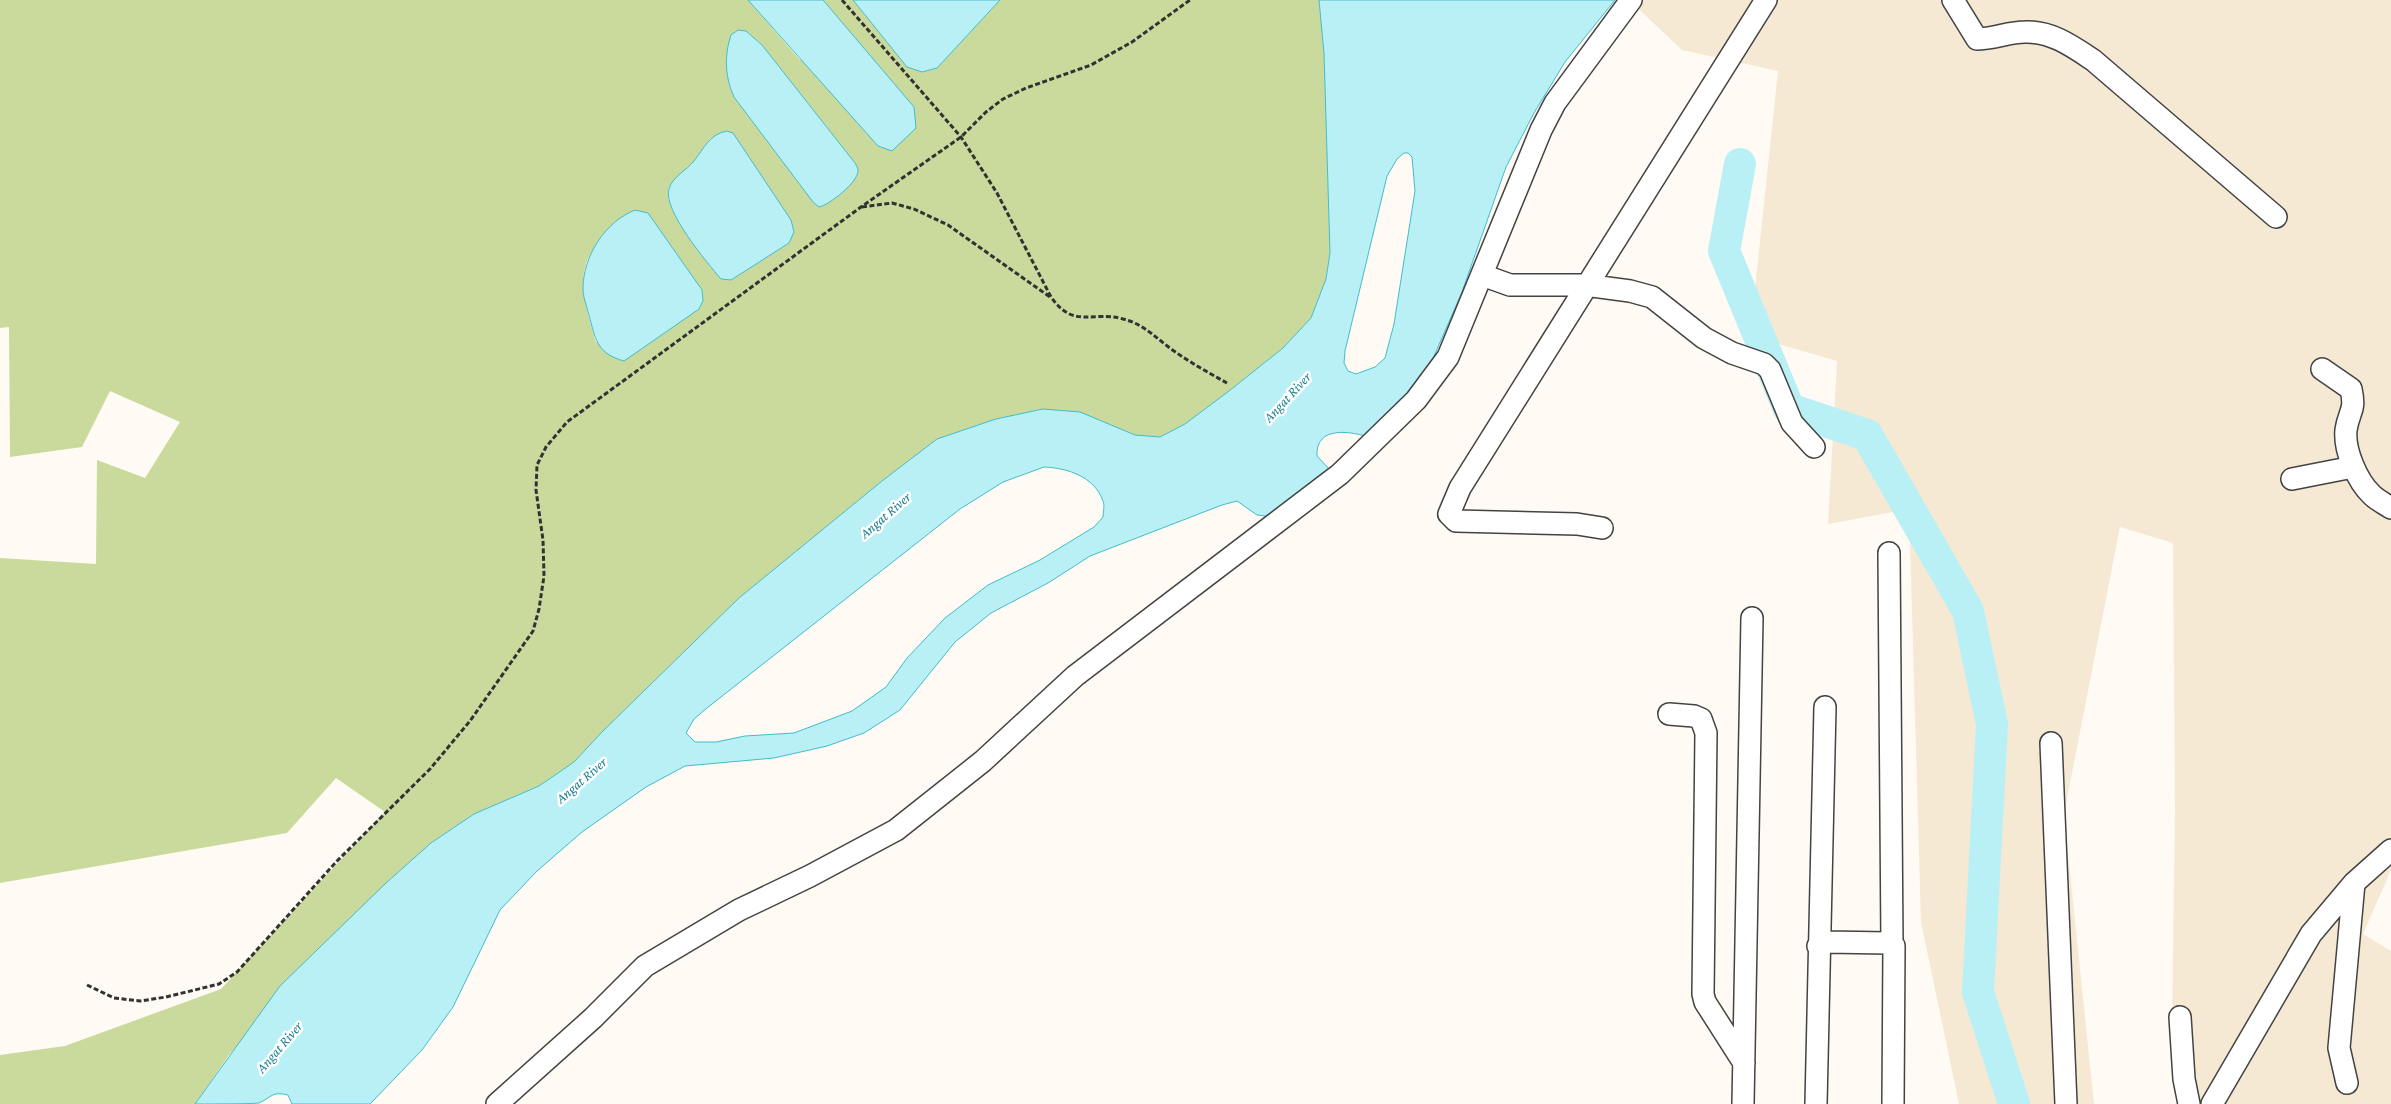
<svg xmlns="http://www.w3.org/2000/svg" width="2391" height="1104" viewBox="0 0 2391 1104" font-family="'Crimson Pro',serif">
  <rect width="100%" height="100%" fill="#fffaf4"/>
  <path fill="#f5e9d4" d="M 1629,0 L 2391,0 L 2391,870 L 2363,934 L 2391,951 L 2391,1104 L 2186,1104 L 2172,1027 L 2175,811 L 2173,543 L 2120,527 L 2064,814 L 2094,1104 L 1959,1104 L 1921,922 L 1909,509 L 1828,524 L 1837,361 L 1750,336 L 1778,71 L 1682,50 Z"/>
  <path fill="#cada9d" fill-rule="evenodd" d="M 0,0 L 748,0 L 800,60 L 851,34 L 823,0 L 853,0 L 907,67 L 937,68 L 1000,0 L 1319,0 L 1324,53 L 1330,253 L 1326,279 L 1311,318 L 1283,348 L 1229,391 L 1185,424 L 1160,437 L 1135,435 L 1111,426 L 1043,409 L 996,419 L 937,439 L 882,481 L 739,598 L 602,732 L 574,762 L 539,786 L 474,814 L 431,843 L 386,883 L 229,1055 L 195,1104 L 0,1104 L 0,1055 L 65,1046 L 221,989 L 385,812 L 336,778 L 287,833 L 0,883 L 0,558 L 96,564 L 97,460 L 145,478 L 180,422 L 110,391 L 82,447 L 10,457 L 9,327 L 0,328 ZM 746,31 L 762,45 L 855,163 ZM 710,139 L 708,263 L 675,215 L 668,198 L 669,187 L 692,164 ZM 648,213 L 702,291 L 703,301 L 596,342 C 588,313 573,276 594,249 C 600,241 638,220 648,213 Z"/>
  <path fill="#b9f0f5" stroke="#42bccb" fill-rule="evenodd" d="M 748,0 L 823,0 L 914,107 L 916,128 L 892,151 L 878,146 Z
    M 853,0 L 1000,0 L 937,68 L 922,72 L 907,67 Z
    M 1319,0 L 1615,0 L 1565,62 L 1534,113 L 1506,167 L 1462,292 L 1424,379 L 1371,438 C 1352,431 1315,425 1317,456 L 1332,472 L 1273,517 L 1257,515 L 1237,501 L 1222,505 L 1090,556 L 1048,583 L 991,613 L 955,642 L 900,710 L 864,733 L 827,746 L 774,758 L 685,766 L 646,787 L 582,832 L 537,871 L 500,910 L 453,1007 L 422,1050 L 370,1104 L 292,1104 L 288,1095 C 272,1091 272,1097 259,1103 C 250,1104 207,1104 195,1104 L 280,986 L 386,883 L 431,843 L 474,814 L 539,786 L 574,762 L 602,732 L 739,598 L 882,481 L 937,439 L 996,419 L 1043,409 L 1080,412 L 1135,435 L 1160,437 L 1185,424 L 1229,391 L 1283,348 L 1311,318 L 1326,279 L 1330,253 L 1324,53 ZM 1404,153 L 1408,153 L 1412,157 L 1415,191 L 1394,324 L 1385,358 L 1375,367 L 1356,374 L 1348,371 L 1344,363 L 1345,351 L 1387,176 L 1397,159 ZM 1044,467 C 1067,468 1094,476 1103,501 C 1105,505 1103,512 1103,517 L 1094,527 L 1040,560 L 988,585 L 945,618 L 907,658 L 886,687 L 852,711 L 794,733 L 745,736 L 716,742 L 695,742 L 686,733 L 694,719 L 707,708 L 960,509 L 1003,482 Z
    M 738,30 L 746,31 L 762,45 L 855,163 C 856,165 858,168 858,170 C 859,182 829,205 819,207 L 813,202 L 734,97 C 725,77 724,56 731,35 Z
    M 727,131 L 733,133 L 791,220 L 794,232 L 789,243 L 731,280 L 721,279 C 708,264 662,209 669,189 C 672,177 687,170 694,161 C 704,148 710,134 727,131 Z
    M 635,210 L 648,213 L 702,290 L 703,301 L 699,309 L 624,361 C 599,354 596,342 590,319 C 588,310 583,298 583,289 C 583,256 605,222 635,210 Z"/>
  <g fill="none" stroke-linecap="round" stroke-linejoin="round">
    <path stroke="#b9f0f5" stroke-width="32" d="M 1740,164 L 1724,251 L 1789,409 L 1867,435 L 1968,611 L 1992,724 L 1978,992 L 2014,1104"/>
    <defs>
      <path id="minor" d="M 1953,0 L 1977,39 C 1993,39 2009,32 2025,32 C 2051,31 2072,46 2093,60 L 2276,217
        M 1482,275 L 1510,285 L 1585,285 L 1630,291 L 1652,297 L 1704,338 L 1732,353 L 1764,364 L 1770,370 L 1792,423 L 1814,447
        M 2322,369 L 2351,389 C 2356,412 2349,410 2346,430 C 2344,450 2357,481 2372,495 C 2377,500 2385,504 2391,508
        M 2292,479 L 2353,467
        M 1602,528 L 1577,524 L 1456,521 L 1449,514 L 1460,488 L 1766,0
        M 1889,553 L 1892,944
        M 1669,714 L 1694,716 L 1701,719 L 1706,733 L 1703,994 L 1705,1002 L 1744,1063
        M 2051,743 L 2066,1104
        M 1818,946 L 1825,942 L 1889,943 L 1894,946 L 1893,1104
        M 2180,1017 L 2184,1079 L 2189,1104
        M 2347,1083 L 2339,1048 L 2354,883
        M 497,1104 L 593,1018 L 645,966 L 739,910 L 810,876 L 896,830 L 983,761 L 1075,676 L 1340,474 L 1416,400 L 1448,357 L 1541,130 L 1555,103 L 1631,0
        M 1743,1104 L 1752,618
        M 1816,1104 L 1825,707
        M 2212,1104 L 2311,934 L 2354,883 L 2391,850"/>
    </defs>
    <use href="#minor" stroke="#434343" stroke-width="24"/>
    <path stroke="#323232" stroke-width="3" stroke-dasharray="5 2.5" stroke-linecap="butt" d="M 842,0 L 961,137 L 997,193 L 1051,297 C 1074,330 1093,310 1123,319 C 1144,324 1157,339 1174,351 C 1191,363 1209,373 1227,383
      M 862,207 L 892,203 L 914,209 L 948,225 L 1050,297
      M 87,985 L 114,998 L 140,1001 L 166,997 L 219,984 L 237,972 L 337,861 L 430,769 L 470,721 L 533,631 L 539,609 L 544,576 L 543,540 L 536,490 L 537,465 L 546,447 L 567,422 L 861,207 L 961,137 L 986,112 L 1003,99 L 1026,88 L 1091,65 L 1132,42 L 1190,0"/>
    <use href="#minor" stroke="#fff" stroke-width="21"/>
  </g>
  <g text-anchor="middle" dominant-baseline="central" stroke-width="5" stroke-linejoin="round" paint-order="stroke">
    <g font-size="14" font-style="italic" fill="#198193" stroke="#fff">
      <text transform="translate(1287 397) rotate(-47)">Angat River</text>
      <text transform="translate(885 515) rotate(-41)">Angat River</text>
      <text transform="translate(581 780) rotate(-41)">Angat River</text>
      <text transform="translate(279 1047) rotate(-49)">Angat River</text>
    </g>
  </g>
</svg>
